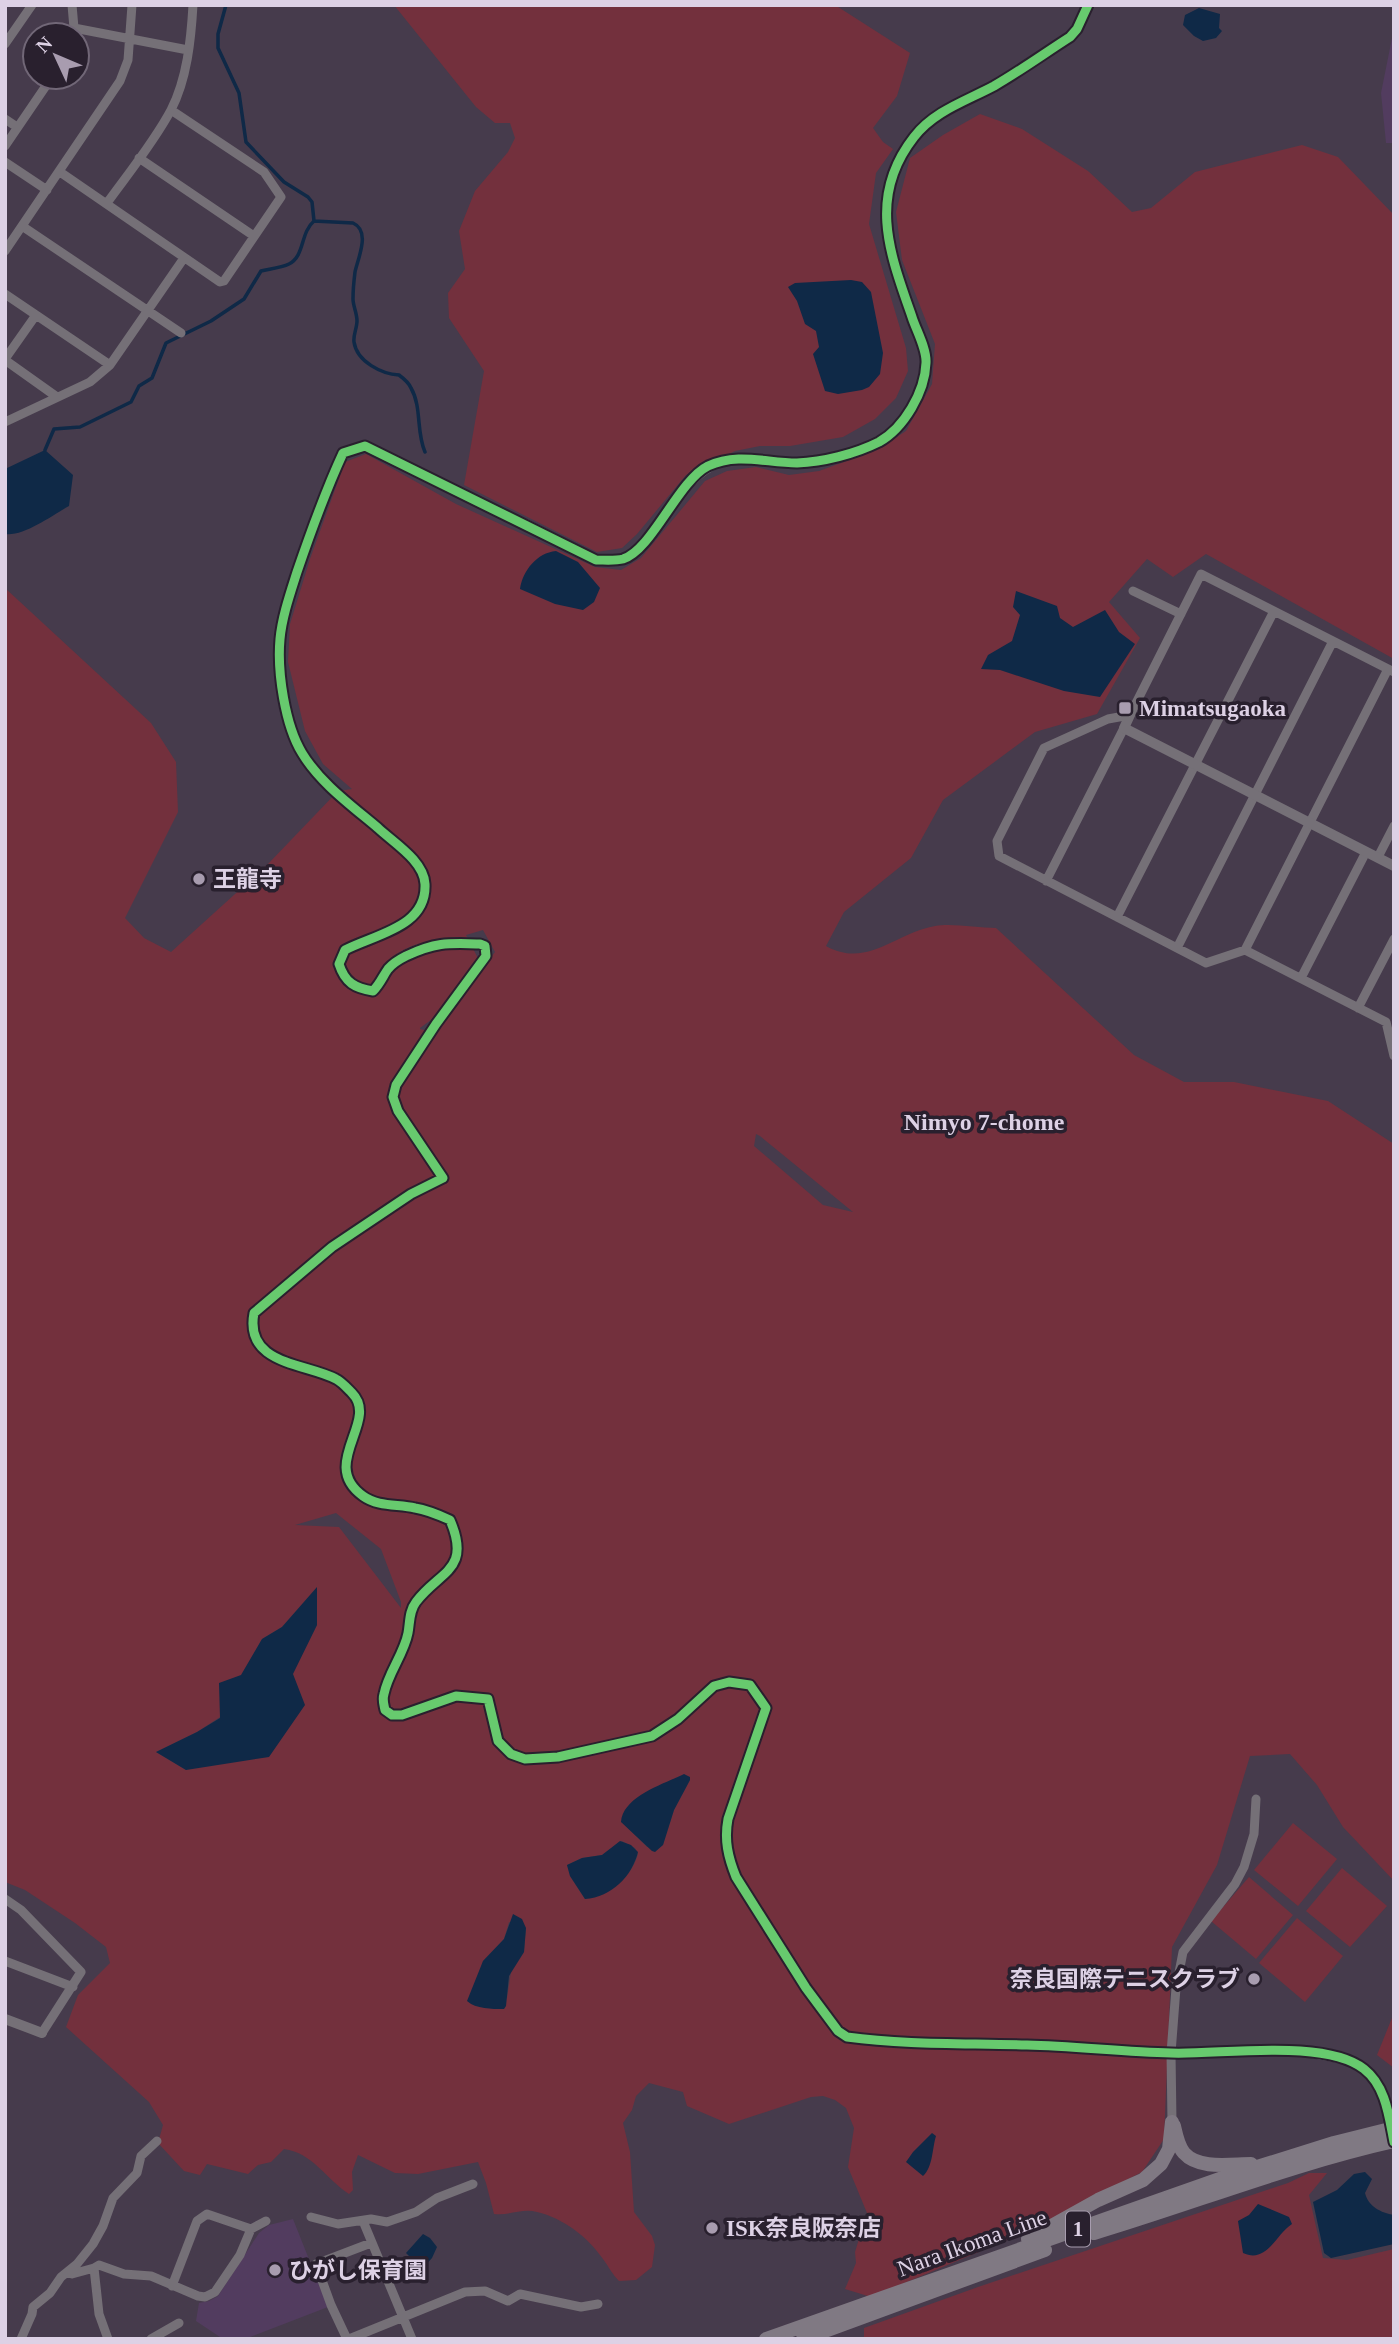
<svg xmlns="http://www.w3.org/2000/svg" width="1399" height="2344" viewBox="0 0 1399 2344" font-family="'Times New Roman','Noto Sans JP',serif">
  <rect width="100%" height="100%" fill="#463b4c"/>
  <path fill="#523c5f" d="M 1394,28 L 1394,143 L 1386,143 L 1381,93 Z
    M 293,2219 L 328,2307 L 245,2339 L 223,2339 L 196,2321 L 199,2303 L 209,2301 L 218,2296 L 259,2233 L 269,2225 Z"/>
  <path fill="#73303d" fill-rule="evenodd" d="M 394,5 L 835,5 L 910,53 L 897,96 L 873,128 L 883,142 L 893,149 L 876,173 L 869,224 L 906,348 L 908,371 L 896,398 L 875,419 L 843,437 L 790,446 L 760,446 L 735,451 L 686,475 L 637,534 L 622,548 L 597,552 L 464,485 L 484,371 L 449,318 L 448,293 L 465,269 L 459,231 L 475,191 L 508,152 L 515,138 L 510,123 L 495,123 L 476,107 Z
    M 980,114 L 1022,129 L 1088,171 L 1132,212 L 1151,208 L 1195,172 L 1302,145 L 1338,157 L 1394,215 L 1394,659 L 1206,554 L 1173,577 L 1147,559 L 1109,602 L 1140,638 L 1097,714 L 1035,732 L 943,800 L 911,858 L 844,912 L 826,946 C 867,969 895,933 935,926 C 952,923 978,928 996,928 L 1134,1055 L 1184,1082 L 1234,1082 L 1328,1101 L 1394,1144 L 1394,1881 L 1343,1827 L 1317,1785 L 1290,1754 L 1250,1756 L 1217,1865 L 1172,1947 L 1164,2139 L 1142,2172 L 1024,2233 L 871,2297 L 845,2289 L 856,2263 L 855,2252 L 867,2213 L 848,2167 L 854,2128 L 846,2108 L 835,2100 L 823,2096 L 811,2097 L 729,2124 L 687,2106 L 683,2092 L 649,2083 L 636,2096 L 632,2110 L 623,2123 L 630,2152 L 634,2212 L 652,2236 L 655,2245 L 652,2267 L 636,2280 L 619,2281 C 612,2274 609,2267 603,2259 C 588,2237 563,2218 537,2212 C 522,2208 509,2216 494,2214 L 486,2183 L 478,2162 L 418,2174 L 395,2173 L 358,2155 L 352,2172 L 353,2190 L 349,2194 C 326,2179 313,2153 284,2149 L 271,2162 L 258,2165 L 248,2174 L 207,2164 L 200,2175 L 184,2171 L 158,2143 L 163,2125 L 149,2102 L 66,2027 L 78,1995 L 110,1963 L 106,1947 L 75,1923 L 25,1890 L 5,1882 L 5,588 L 151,723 L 176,762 L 178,812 L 125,918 L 144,938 L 171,952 L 268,864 L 338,791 L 352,789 L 323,764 L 305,731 L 288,662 L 290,624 L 310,559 L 345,462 L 366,454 L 456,504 L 595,567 L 621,570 L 641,558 L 705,481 L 727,471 L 756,467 L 789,475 L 819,471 L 877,450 L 906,431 L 932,384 L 935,344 L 902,260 L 896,212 L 910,158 L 943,135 ZM 483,930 L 495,952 L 483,968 L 466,935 ZM 458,1000 L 435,1033 L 420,1029 L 420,1028 ZM 756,1134 L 760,1136 L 853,1212 L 823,1205 L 754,1146 ZM 336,1513 L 381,1549 L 401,1602 L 401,1608 L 339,1527 L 295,1525 ZM 317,1588 L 317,1625 L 292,1674 L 186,1770 L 156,1752 L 197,1732 L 220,1717 L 262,1639 L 282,1627 ZM 680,1776 L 690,1780 L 674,1810 L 663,1845 L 647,1847 L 622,1822 L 622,1817 L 649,1791 ZM 622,1841 L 635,1848 L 638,1854 C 629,1883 611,1889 585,1899 L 570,1876 L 567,1865 L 582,1858 L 602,1855 ZM 509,1922 L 526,1928 L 524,1952 L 511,1972 L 507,1998 L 494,2009 L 471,2004 L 483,1961 L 504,1939 Z
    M 1293,1823 L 1337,1859 L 1298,1906 L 1254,1870 Z
    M 1342,1868 L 1387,1906 L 1350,1947 L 1306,1911 Z
    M 1249,1877 L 1293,1915 L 1256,1959 L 1211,1921 Z
    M 1297,1918 L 1343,1956 L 1305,2002 L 1259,1963 Z
    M 1394,2013 L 1394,2068 L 1377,2055 Z
    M 1309,2173 L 1327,2173 L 1309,2195 L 1323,2258 L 1347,2260 L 1394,2249 L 1394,2339 L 864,2339 L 864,2328 L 978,2287 L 1288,2183 Z"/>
  <path fill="#0f2947" d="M 1199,8 L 1220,14 L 1219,28 L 1222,31 L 1216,38 L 1203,41 L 1194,36 L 1183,25 L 1185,15 Z
    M 851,280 L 862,282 L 871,292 L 883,353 L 880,374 L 869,387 L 862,390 L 838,394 L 825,391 L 813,354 L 819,347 L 816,331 L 805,324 L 797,301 L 788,287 L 795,283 Z
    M 45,450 L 73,475 L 69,506 C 53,515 23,537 5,534 L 5,469 Z
    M 556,551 L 578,562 L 600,588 L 594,602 L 583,610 L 555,604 L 520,589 C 523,570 537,553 556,551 Z
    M 1016,591 L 1057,606 L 1060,618 L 1073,627 L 1105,610 L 1119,632 L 1135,644 L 1100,697 L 1064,691 L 1000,670 L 981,669 L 988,655 L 1012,641 L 1020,615 L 1013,607 Z
    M 317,1587 L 317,1625 L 293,1674 L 305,1705 L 269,1757 L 186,1770 L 156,1752 L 197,1732 L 220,1718 L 219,1683 L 241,1675 L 262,1639 L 282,1627 Z
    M 684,1774 L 690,1777 L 690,1780 L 674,1810 L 663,1845 L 655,1852 L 652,1851 L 621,1822 C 623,1796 664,1784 684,1774 Z
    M 620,1841 L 631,1845 L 638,1852 C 632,1876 612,1897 585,1899 L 570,1876 L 567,1865 L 582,1858 L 602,1855 Z
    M 513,1914 L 522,1919 L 526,1928 L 524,1952 L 509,1976 L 506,2006 L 504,2009 C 492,2009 476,2009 467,2001 L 483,1961 L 504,1939 Z
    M 932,2133 L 936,2136 C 932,2149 933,2167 923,2176 L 906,2162 L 913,2152 Z
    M 1365,2172 L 1372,2179 L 1365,2193 C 1368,2206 1381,2213 1394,2215 L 1394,2244 L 1331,2258 L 1324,2253 L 1313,2202 L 1337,2190 L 1354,2174 Z
    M 1258,2204 L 1289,2217 L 1292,2224 C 1276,2234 1267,2264 1243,2253 L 1238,2221 L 1249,2215 Z
    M 423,2234 L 430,2238 L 437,2247 L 432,2258 L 422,2269 L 406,2253 Z"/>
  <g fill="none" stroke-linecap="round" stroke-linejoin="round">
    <path stroke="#0f2947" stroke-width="3.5" d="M 314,221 L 353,223 C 371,231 358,258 355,272 C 354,280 353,291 353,299 C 353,306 357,313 357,321 C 357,328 353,335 354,342 C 357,362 382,374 399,375 C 403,378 409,383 411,388 C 422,407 416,432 425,452
      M 45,450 L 54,429 L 80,427 L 131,402 L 139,386 L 152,378 L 166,343 L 211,321 L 244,299 L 261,271 C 269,269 281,268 289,264 C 305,256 300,233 314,221 L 312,202 L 308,197 L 284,182 L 246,142 L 239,93 L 218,48 L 218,34 L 226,5"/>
    <path stroke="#5d5263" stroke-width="10" stroke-dasharray="10 5" stroke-linecap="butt" d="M 478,501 L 526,524"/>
    <path stroke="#757077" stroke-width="9" d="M 74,28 L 188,50
      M 72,35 L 74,28 L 72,5
      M 5,44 L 32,5
      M 5,119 L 17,127
      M 5,146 L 52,77
      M 139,158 L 254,236
      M 5,162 L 47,190
      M 60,172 L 220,282 L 224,281 L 281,197 L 264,172 L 171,110
      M 107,203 C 128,174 154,142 171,110 C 187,79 191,40 193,5
      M 22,226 L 181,333
      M 5,251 L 120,81 L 128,60 L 132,5
      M 5,294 L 110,365
      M 5,359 L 36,315
      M 5,360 L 57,397
      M 5,422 L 90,382 L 110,365 L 184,258
      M 1133,591 L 1181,614
      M 1394,672 L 1201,574 L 1130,715 L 1108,719 L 1044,748 L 997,841 L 999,856 L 1206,963 L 1245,950 L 1386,1022 L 1394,1056
      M 1378,857 L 1394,826
      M 1046,881 L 1124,728
      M 1117,917 L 1274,611
      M 1177,948 L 1333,641
      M 1245,950 L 1388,669
      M 1301,978 L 1366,852
      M 1358,1008 L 1394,939
      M 443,1178 L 411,1194 L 332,1247 L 254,1313 C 244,1365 306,1363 336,1379 C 342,1382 347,1388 352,1393 C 380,1421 318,1464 363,1496 C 378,1507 398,1504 415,1508 C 428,1510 439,1515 450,1520 C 472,1571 439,1571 416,1602 C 409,1611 410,1622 408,1633 C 404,1654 388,1673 384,1694 C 382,1700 384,1705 385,1710 L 392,1715 L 402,1715 L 456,1696 L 488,1699 L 498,1741 L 511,1754 L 525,1759 L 558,1757 L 652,1736 L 678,1719 L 714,1686 L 729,1682 L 750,1685 L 766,1708 L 728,1819 C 724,1840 728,1857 736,1877 L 806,1988 L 838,2031 L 847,2037 L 918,2044 L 1090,2047 L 1171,2053 L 1298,2051 L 1348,2060 L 1364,2069 L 1375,2081
      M 5,1899 L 21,1910 L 81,1972 L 42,2033
      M 5,1961 L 73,1987
      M 1172,2122 L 1171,2053 L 1176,1988 L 1183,1952 L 1235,1884 L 1244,1867 L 1254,1834 L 1256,1799
      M 311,2217 L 338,2224 L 371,2219 L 387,2222 L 416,2212 L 437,2198 L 473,2184
      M 363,2221 L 412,2339
      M 94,2268 L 99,2265 L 124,2274 L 151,2276 L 198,2296 L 205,2297 L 215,2292 L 240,2255 L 251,2229 L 266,2221
      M 68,2272 L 72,2274 L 94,2268 L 99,2314 L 108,2339
      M 172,2286 L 197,2221 L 207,2214 L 251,2229
      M 21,2339 L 32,2314 L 33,2307 L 50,2293 L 61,2277 L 77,2264 L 93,2244 L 103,2226 L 113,2198 L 137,2173 L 141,2156 L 157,2141
      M 151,2339 L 179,2323
      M 347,2339 L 331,2305 L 316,2264 L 371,2243
      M 349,2339 L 465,2292 L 485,2291 L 508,2301 L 520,2294 L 581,2307 L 598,2304"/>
    <path stroke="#757077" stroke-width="10" d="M 526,524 C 543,533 560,541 578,550 C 584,553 590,558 597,560 C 603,562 616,561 623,559 C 635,555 643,543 650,534 C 671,508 689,472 723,461 C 740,455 759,460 776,462 C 813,466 886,452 906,417 C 915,401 926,381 926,363 C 927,349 916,330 912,317 C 890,254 867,197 914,137 C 934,111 966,101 994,86 C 1020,71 1045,53 1070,37 L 1077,29 L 1088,5
      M 1130,715 L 1124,728 L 1394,866
      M 443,1178 L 398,1111 L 393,1097 L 396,1085 L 436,1024 L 486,956 L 485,946 C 459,938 406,945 388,969 C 383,977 380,984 373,991 C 355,988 345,983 339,964 L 345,950 C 376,934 427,927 425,884 C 424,861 394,843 378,828 C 352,806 320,783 302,753 C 285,725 277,672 280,639 C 282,617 290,594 297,572 C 311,531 325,492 343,453 L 365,446 L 478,501
      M 5,2019 L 42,2033"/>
    <path stroke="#807983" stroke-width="14" d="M 1174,2126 C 1176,2135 1178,2146 1184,2153 C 1199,2170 1231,2164 1251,2164
      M 1094,2233 C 1194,2203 1292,2164 1394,2141
      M 1028,2239 L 1098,2200 L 1143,2180 L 1161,2164 L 1169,2149 L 1172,2122
      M 766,2339 L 1225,2177 L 1334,2143 L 1394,2128
      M 803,2339 L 1045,2250"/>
    <path stroke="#757077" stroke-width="9" d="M 1375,2081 L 1386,2104 L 1394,2142"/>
    <defs>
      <path id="cycleway" d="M 1088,5 L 1077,29 L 1070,37 C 1045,53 1020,71 994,86 C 966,101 934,111 914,137 C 867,197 890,254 912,317 C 916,330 927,349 926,363 C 925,392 904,428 879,442 C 855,454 823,462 797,463 C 766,463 738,452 708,466 C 678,481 652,550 623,559 C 615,561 605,560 596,560 L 365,446 L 343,453 C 325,492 311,531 297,572 C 290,594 282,617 280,639 C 277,672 285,725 302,753 C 320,783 352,806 378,828 C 394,843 424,861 425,884 C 427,927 376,934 345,950 L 339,964 C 345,983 355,988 373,991 C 380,984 383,976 388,969 C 393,963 400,959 406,956 C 436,942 448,943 480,944 L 485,946 L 486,956 L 436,1024 L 396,1085 L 393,1097 L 398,1111 L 443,1178 L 411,1194 L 332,1247 L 254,1313 C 244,1365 306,1363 336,1379 C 342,1382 347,1388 352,1393 C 380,1421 318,1464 363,1496 C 378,1507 398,1504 415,1508 C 428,1510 439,1515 450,1520 C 472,1571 439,1571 416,1602 C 409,1611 410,1622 408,1633 C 404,1654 388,1673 384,1694 C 382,1700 384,1705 385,1710 L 392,1715 L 402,1715 L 456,1696 L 488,1699 L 498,1741 L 511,1754 L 525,1759 L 558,1757 L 652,1736 L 678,1719 L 714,1686 L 729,1682 L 750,1685 L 766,1708 L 728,1819 C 724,1840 728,1857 736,1877 L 806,1988 L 838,2031 L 847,2037 C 907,2045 967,2043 1027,2045 C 1075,2046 1123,2052 1171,2053 C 1220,2055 1325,2038 1364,2069 C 1386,2086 1389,2117 1394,2142"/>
    </defs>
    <use href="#cycleway" stroke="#29202e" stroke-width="13"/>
    <use href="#cycleway" stroke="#67ca6e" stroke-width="9"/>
  </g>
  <g fill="#a89caf" stroke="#29202e" stroke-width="2.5">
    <rect x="1118" y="701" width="14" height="14" rx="3.5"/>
    <circle cx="199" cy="879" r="7"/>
    <circle cx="1254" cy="1979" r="7"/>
    <circle cx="712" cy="2228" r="7"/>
    <circle cx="275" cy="2270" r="7"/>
  </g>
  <g text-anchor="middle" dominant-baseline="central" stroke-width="7" stroke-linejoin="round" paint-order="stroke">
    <rect fill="#29202e" stroke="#a79cae" stroke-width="2" x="1066" y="2211.5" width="24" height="35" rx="5"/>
    <g font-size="21" font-weight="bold" fill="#ddd1e5">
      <text x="1078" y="2229">1</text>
    </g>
    <g font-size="23" font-weight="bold" fill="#ddd1e5" stroke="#29202e" text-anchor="start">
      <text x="1139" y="708">Mimatsugaoka</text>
      <text x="213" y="879">王龍寺</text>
      <text x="1240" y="1979" text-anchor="end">奈良国際テニスクラブ</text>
      <text x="726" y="2228">ISK奈良阪奈店</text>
      <text x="289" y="2270">ひがし保育園</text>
    </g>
    <g font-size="23" fill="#ddd1e5" stroke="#29202e">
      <text transform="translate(972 2243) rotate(-20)">Nara Ikoma Line</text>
    </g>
    <g font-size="24" font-weight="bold" fill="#ddd1e5" stroke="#29202e">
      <text x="984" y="1122">Nimyo 7-chome</text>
    </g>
  </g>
  <rect width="1399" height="2344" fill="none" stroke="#ddd1e5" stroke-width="14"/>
  <g transform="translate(56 56) rotate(314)"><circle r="33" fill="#29202e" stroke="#716777" stroke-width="2"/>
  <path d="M0-5L12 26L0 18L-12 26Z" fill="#a89caf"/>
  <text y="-10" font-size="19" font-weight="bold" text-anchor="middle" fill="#ddd1e5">N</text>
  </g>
</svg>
